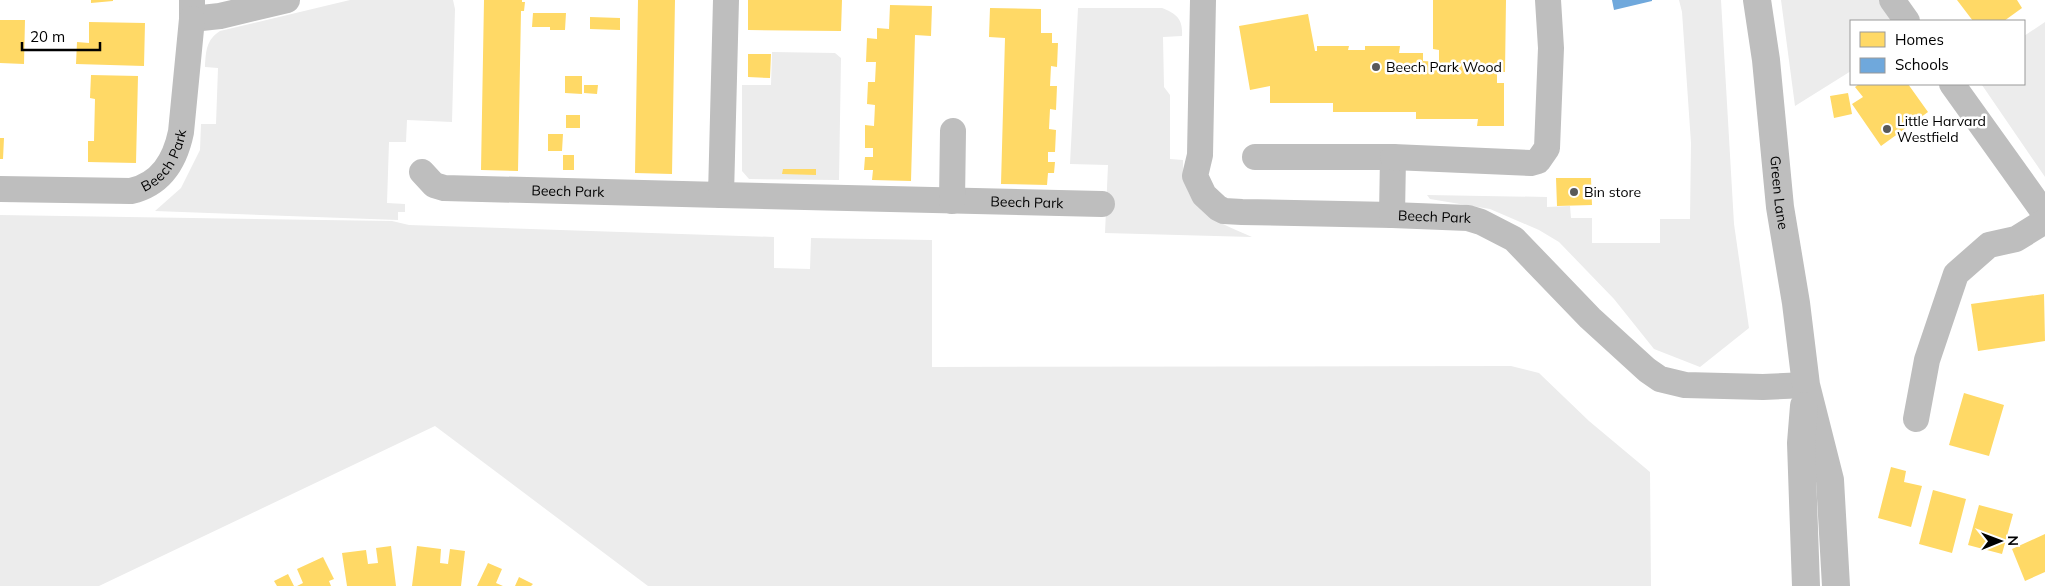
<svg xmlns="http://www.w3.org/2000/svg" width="2045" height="586" viewBox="0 0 2045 586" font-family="Mulish,sans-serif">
  <rect width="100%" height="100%" fill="#fff"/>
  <path fill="#ececec" d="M 350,0 L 453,0 L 455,9 L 452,122 L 407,120 L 406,142 L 389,142 L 387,203 L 405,204 L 405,212 L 398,212 L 398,220 L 155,211 L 181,188 L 200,150 L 201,124 L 216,124 L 218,68 L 205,67 C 206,51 206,40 220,31 Z
    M 1679,0 L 1721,0 L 1734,224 L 1749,328 L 1700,367 L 1654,349 L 1614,299 L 1559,242 L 1539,230 L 1490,209 L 1430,199 L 1427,195 L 1547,197 L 1547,207 L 1570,206 L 1571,218 L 1592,218 L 1592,243 L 1660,243 L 1660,219 L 1690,219 L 1691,143 L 1682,12 Z
    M 1781,0 L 1892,0 L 1907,21 L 1851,21 L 1851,71 L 1795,106 Z
    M 1078,8 L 1162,8 C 1177,14 1183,19 1182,36 L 1163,37 L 1164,87 L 1170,95 L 1170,159 L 1183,160 C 1182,209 1212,220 1252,237 L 1105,233 L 1108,165 L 1070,164 Z
    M 2045,22 L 2045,177 L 1982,85 L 1984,84 L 2024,84 L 2024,36 Z
    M 772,52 L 835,53 L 841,58 L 839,180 L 749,179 L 742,171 L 742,85 L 771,85 Z
    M 0,215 L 392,221 L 409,225 L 774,237 L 774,268 L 810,269 L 811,238 L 932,240 L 932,367 L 1511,366 L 1539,373 L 1589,421 L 1650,472 L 1651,586 L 648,586 L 435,426 L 99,586 L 0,586 Z"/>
  <path fill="#ffd966" d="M 91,0 L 113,0 L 113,1 L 91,3 Z
    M 484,0 L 522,0 L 522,2 L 525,2 L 524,11 L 521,11 L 518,171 L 481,170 Z
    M 638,0 L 675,0 L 672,174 L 635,173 Z
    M 748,0 L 842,0 L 841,31 L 748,30 Z
    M 1433,0 L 1506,0 L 1505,72 L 1497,72 L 1497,83 L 1504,83 L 1504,126 L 1477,126 L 1478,119 L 1416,119 L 1416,112 L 1333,112 L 1333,103 L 1270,103 L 1270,86 L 1250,90 L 1239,26 L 1308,14 L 1315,51 L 1317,51 L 1317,46 L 1349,46 L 1348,50 L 1365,50 L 1365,46 L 1400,46 L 1399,53 L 1423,53 L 1423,61 L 1439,62 L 1439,50 L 1433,49 Z
    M 1957,0 L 2017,0 L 2022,8 L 2004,21 L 1973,21 Z
    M 890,5 L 932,6 L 931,36 L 915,35 L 911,181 L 872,180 L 873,170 L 864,170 L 865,157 L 873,157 L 873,148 L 865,148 L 865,125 L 874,126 L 875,105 L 867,104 L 868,82 L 875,82 L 876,62 L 866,62 L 867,38 L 877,39 L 877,28 L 889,29 Z
    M 990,8 L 1041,9 L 1041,33 L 1052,33 L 1052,43 L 1058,43 L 1057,67 L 1051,66 L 1050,86 L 1057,86 L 1056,110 L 1050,109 L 1049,129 L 1056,130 L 1055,152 L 1048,152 L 1048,162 L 1055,162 L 1054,173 L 1048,173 L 1047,185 L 1001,184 L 1005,38 L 989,37 Z
    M 533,13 L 566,13 L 565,30 L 550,30 L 550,27 L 532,27 Z
    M 590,17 L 620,18 L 620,30 L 590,29 Z
    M 0,20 L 25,20 L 24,64 L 0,63 Z
    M 89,22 L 145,23 L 144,66 L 76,64 L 77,42 L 89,43 Z
    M 748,54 L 771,54 L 770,78 L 748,77 Z
    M 91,75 L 138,76 L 136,163 L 88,162 L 88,141 L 94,141 L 95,99 L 90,98 Z
    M 565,76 L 582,76 L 582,94 L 565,93 Z
    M 1859,84 L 1908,84 L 1928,112 L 1881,146 L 1852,104 L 1863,97 L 1855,87 Z
    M 584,85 L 598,85 L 597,94 L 584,93 Z
    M 1848,93 L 1852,114 L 1834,118 L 1830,96 Z
    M 566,115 L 580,115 L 580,128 L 566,128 Z
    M 548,134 L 563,134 L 562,151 L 548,151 Z
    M 0,138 L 4,138 L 3,159 L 0,159 Z
    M 563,155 L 574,155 L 574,170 L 563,170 Z
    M 783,169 L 816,169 L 816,175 L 782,174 Z
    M 1556,178 L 1591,178 L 1592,205 L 1557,206 Z
    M 2044,294 L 2045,341 L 1978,351 L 1971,304 Z
    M 1964,393 L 2004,405 L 1989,456 L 1949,445 Z
    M 1891,467 L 1906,471 L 1904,482 L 1922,486 L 1911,527 L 1878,518 Z
    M 1933,490 L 1966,499 L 1952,553 L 1919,544 Z
    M 1979,505 L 2013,514 L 2002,554 L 1968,545 Z
    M 2045,534 L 2045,572 L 2025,581 L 2012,549 Z
    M 391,546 L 396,586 L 347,586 L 342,553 L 366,550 L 368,564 L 378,563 L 376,548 Z
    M 417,546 L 441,549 L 440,563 L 448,564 L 450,549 L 465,551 L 461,586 L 412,586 Z
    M 323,557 L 334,579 L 329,581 L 331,586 L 297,586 L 303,583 L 297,569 Z
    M 488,563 L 502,569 L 496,583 L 503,586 L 477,586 Z
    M 288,574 L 294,586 L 277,586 L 274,581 Z
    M 519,577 L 533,584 L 531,586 L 515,586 Z"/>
  <path fill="#6fa8dc" d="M 1612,0 L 1652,0 L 1652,1 L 1614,10 Z"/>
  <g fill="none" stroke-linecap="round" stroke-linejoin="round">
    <g stroke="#bebebe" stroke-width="26">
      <path d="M 192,0 L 192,19 L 220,16 L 287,0"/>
      <path id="s1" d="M 1203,0 L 1200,155 L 1195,176 L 1204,195 L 1218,208 L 1224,211 L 1242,212 L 1392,215 L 1468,218 L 1481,222 L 1514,239 L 1590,318 L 1647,370 L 1660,379 L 1685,385 L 1763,387 L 1806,385"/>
      <path d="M 1892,0 L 1907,21"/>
      <path d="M 1952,84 L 2045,214"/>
      <path d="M 1255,157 L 1393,157 L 1392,215"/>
      <path d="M 1393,157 L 1531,163 L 1538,161 L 1547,148 L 1551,48 L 1548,0"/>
      <path id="s2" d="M 422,172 L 434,185 L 444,188 L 721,195 L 726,0"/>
      <path id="s3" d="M 0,189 L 131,191 C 161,184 175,161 181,132 L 192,19"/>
      <path id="s4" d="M 721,195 L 1102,204"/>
      <path d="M 952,201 L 953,131"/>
      <path d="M 1916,419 L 1927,360 L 1956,274 L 1989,245 L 2016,239 L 2045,221"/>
    </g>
    <g stroke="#bebebe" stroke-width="28">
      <path id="s5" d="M 1757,0 L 1766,60 L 1780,207 L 1796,303 L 1806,385 L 1830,480 L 1836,586"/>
      <path d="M 1804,406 L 1801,443 L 1806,586"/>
    </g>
  </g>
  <g fill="#595959" stroke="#fff" stroke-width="2">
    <circle cx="1376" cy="67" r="5"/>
    <circle cx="1887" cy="129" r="5"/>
    <circle cx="1574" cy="192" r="5"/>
  </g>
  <g text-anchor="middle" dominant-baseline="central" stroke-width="5" stroke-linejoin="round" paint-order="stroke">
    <g font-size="14" fill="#000" stroke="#fff" text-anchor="start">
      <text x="1386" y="67">Beech Park Wood</text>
      <text x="1897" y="121">Little Harvard<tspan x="1897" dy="16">Westfield</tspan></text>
      <text x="1584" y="192">Bin store</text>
    </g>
    <g font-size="14" fill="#000" stroke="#fff">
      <text stroke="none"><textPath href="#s3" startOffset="179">Beech Park</textPath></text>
      <text stroke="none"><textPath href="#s2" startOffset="152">Beech Park</textPath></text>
      <text stroke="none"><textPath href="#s5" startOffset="194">Green Lane</textPath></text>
      <text stroke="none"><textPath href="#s4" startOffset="306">Beech Park</textPath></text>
      <text stroke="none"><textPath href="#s1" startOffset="434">Beech Park</textPath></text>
    </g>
  </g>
  <rect x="1850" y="20" width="175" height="65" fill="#ffffff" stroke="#999999"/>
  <rect x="1860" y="32" width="25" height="15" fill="#ffd966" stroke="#999999"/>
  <text x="1895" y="45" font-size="15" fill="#000000">Homes</text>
  <rect x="1860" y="58" width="25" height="15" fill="#6fa8dc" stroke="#999999"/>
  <text x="1895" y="70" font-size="15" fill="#000000">Schools</text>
  <g transform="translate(2000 541) rotate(89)" stroke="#ffffff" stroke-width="4" paint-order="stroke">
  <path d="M0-4L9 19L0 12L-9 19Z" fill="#000000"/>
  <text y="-8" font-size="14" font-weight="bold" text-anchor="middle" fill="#000000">N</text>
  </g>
  <path d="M22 42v8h78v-8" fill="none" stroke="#000000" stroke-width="2.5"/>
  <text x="30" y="42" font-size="15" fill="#000000" stroke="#ffffff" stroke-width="4" paint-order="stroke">20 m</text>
</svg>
